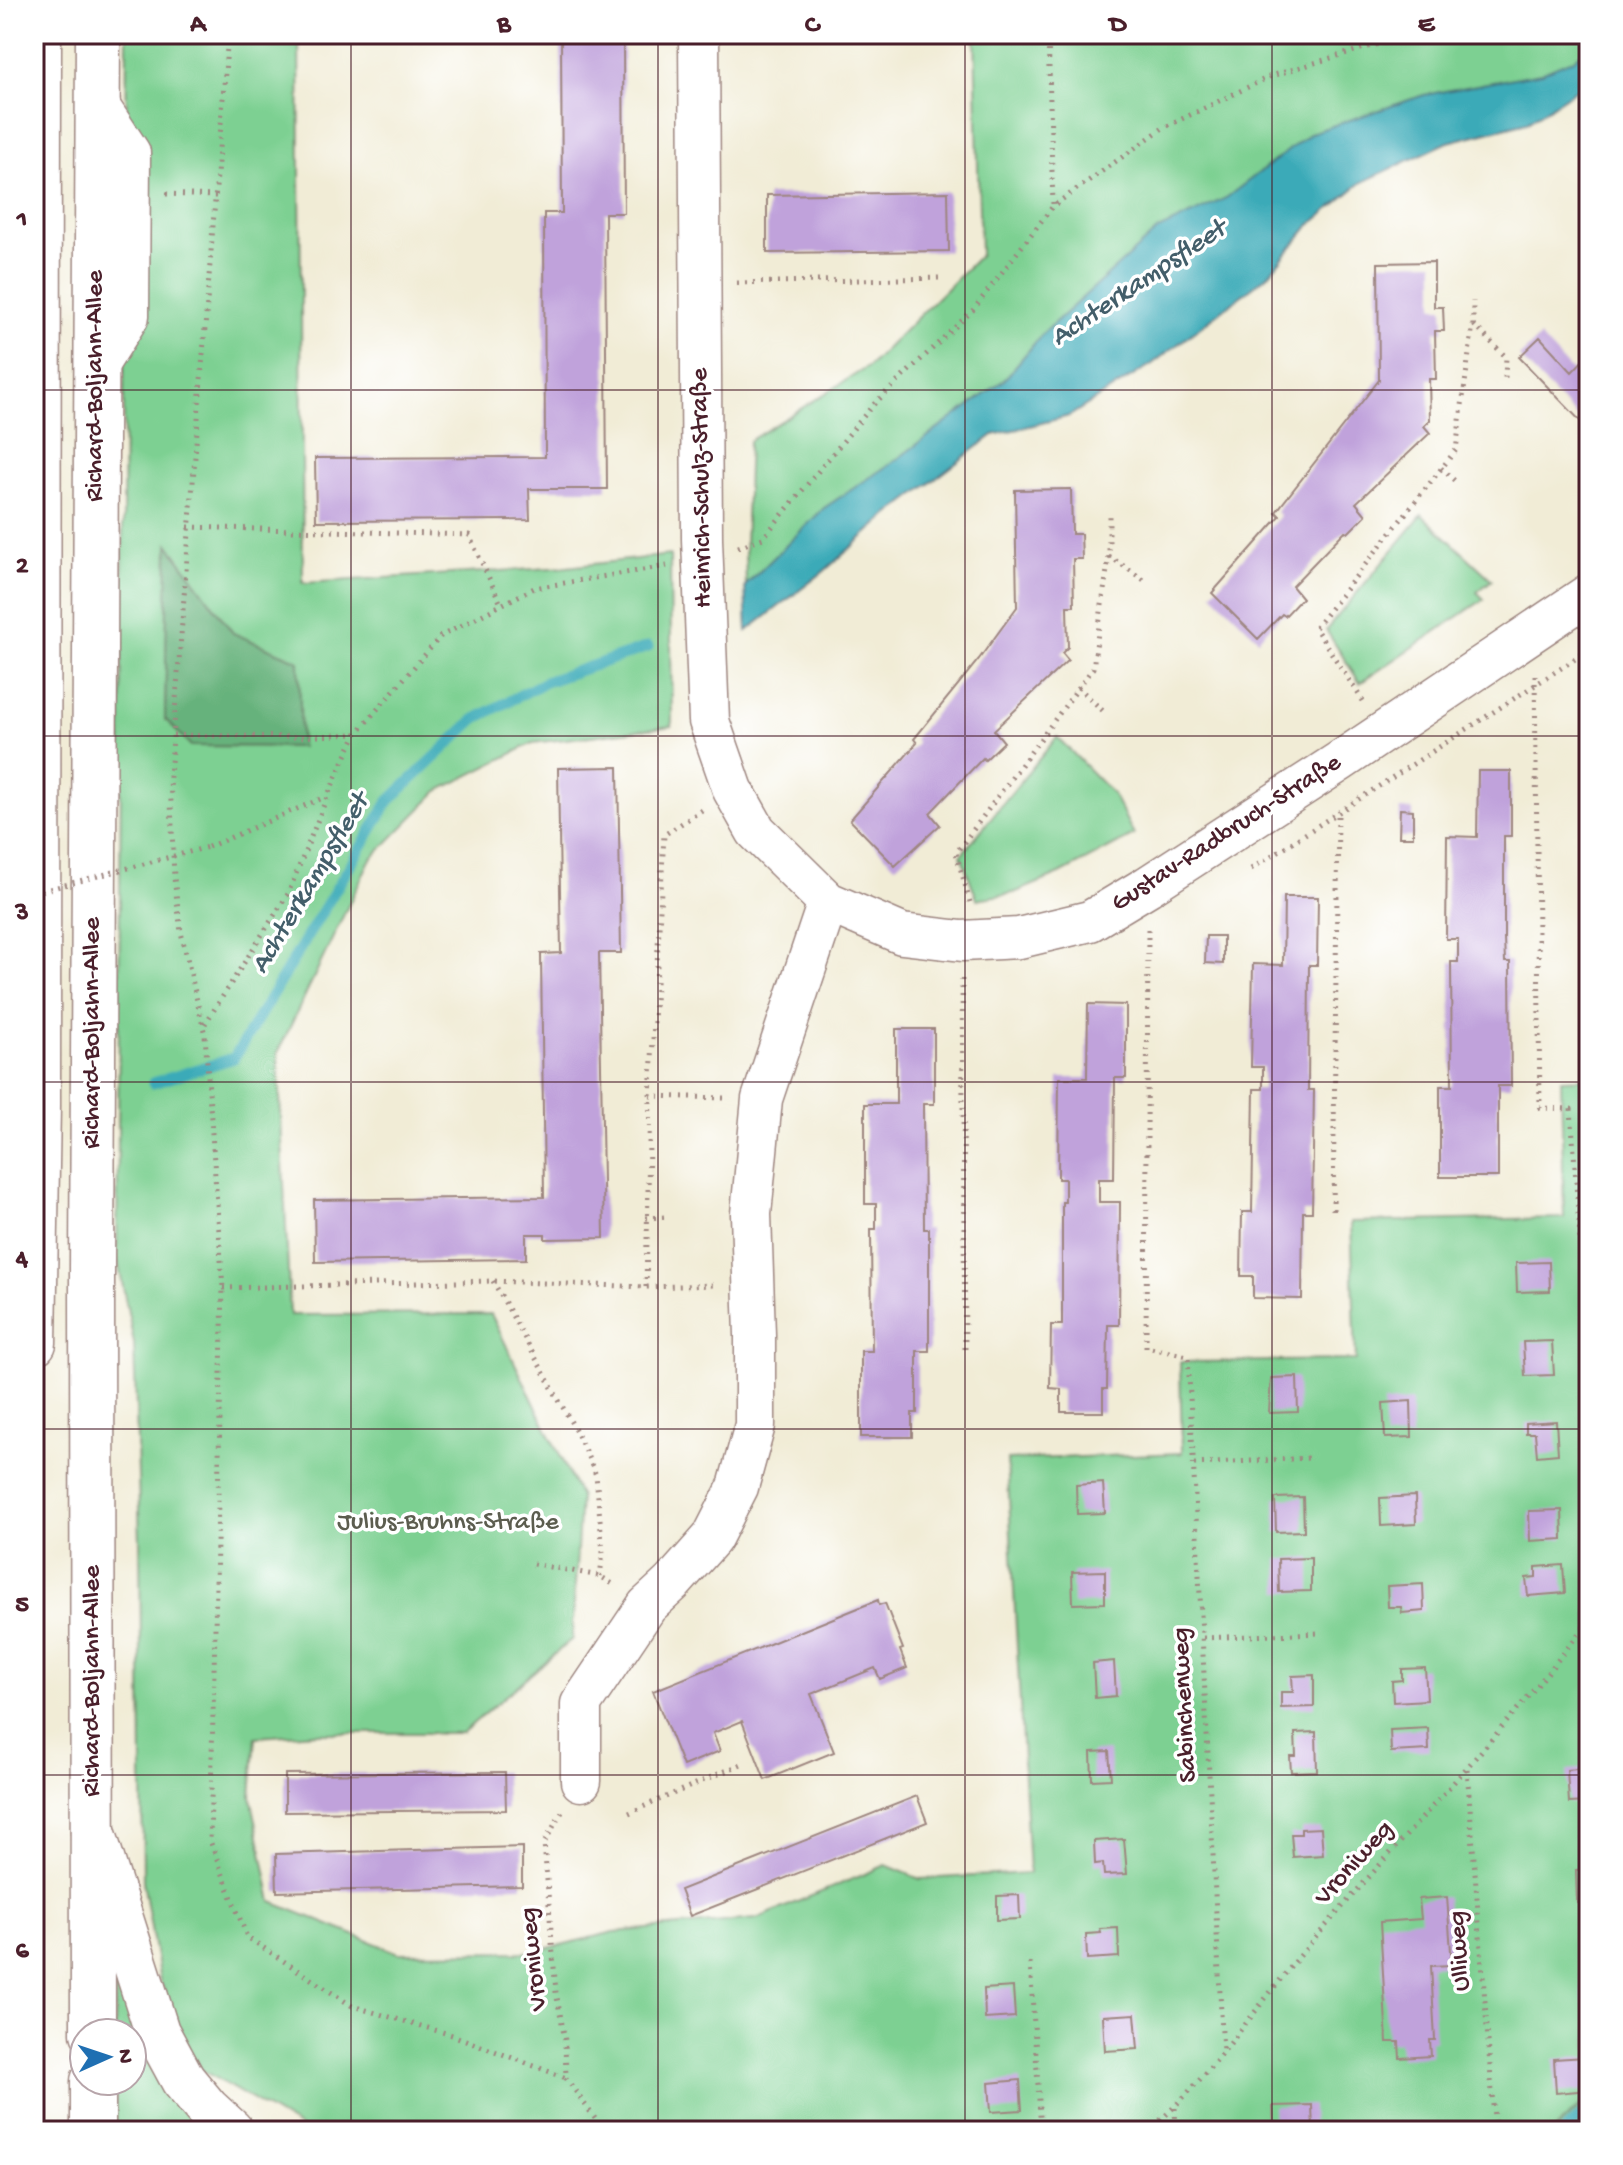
<svg xmlns="http://www.w3.org/2000/svg" width="1623" height="2165" viewBox="0 0 1623 2165" font-family="'Gochi Hand',sans-serif">
  <rect width="100%" height="100%" fill="#fff"/>
  <filter id="ink" filterUnits="userSpaceOnUse"><feTurbulence type="fractalNoise" baseFrequency=".0125" numOctaves="2"/><feDisplacementMap in="SourceGraphic" scale="16" xChannelSelector="R" yChannelSelector="G"/><feConvolveMatrix kernelMatrix="1 2 1 2 8 2 1 2 1" color-interpolation-filters="sRGB"/></filter>
  <filter id="wash" filterUnits="userSpaceOnUse"><feTurbulence type="fractalNoise" baseFrequency=".006" numOctaves="4" result="noise"/><feDisplacementMap in="SourceGraphic" scale="32" xChannelSelector="R" yChannelSelector="G"/><feGaussianBlur stdDeviation="1.8" result="paint"/><feColorMatrix in="noise" values="0 0 0 0 0 0 0 0 0 0 0 0 0 0 0 0 0 1.4 0 .05"/><feComposite in="paint" operator="in"/></filter>
  <g filter="url(#wash)">
    <rect width="100%" height="100%" fill="#f1ecd6"/>
    <path fill="#7dd092" stroke="#64785e" stroke-width="2" fill-rule="evenodd" d="M 127,34 L 299,34 L 303,583 L 567,567 L 670,555 L 672,726 L 533,743 L 438,791 L 370,860 L 278,1052 L 290,1315 L 491,1314 L 580,1497 L 572,1639 L 462,1733 L 317,1733 L 256,1737 L 251,1796 L 272,1902 L 399,1953 L 532,1952 L 614,1932 L 756,1919 L 886,1865 L 920,1879 L 1029,1873 L 1007,1460 L 1182,1453 L 1180,1362 L 1356,1360 L 1351,1222 L 1564,1218 L 1561,1079 L 1589,1078 L 1589,2098 L 1553,2131 L 305,2131 L 195,2066 L 160,1981 L 143,1881 L 140,1543 L 134,1343 L 117,1257 ZM 169,545 L 233,633 L 165,719 Z
      M 975,34 L 1589,34 L 1589,81 L 1527,122 L 1448,142 L 1362,182 L 1310,225 L 1268,275 L 1152,364 L 1069,416 L 993,435 L 888,515 L 823,572 L 747,631 L 745,545 L 749,441 L 869,366 L 980,255 Z
      M 1422,515 L 1492,580 L 1477,592 L 1484,599 L 1360,683 L 1326,630 Z
      M 1057,737 L 1113,794 L 1134,835 L 1060,874 L 1014,893 L 977,899 L 961,855 Z
      M 115,1976 L 140,2040 L 213,2131 L 115,2131 L 115,2081 L 132,2081 L 132,2033 L 115,2033 Z"/>
    <path fill="#66b27c" stroke="#586854" stroke-width="2" d="M 168,544 L 233,633 L 299,661 L 301,747 L 191,746 L 165,719 Z
      M 1589,2098 L 1589,2131 L 1553,2131 Z"/>
    <path fill="#3aaab8" stroke="#426472" stroke-width="2" d="M 1589,46 L 1589,81 L 1527,122 L 1448,142 L 1362,182 L 1310,225 L 1268,275 L 1152,364 L 1069,416 L 993,435 L 888,515 L 823,572 L 747,631 L 745,586 L 824,508 L 896,460 L 1004,380 L 1043,333 L 1158,230 L 1226,198 L 1311,133 L 1424,95 L 1541,73 L 1574,59 Z"/>
    <g fill="none" stroke-linecap="round" stroke-linejoin="round">
      <path stroke="#3aaab8" stroke-width="11" d="M 153,1083 L 234,1058 L 389,801 L 475,719 L 545,682 L 648,647
        M 1565,2131 L 1589,2109"/>
    </g>
    <g id="blocks">
      <path fill="#c0a2db" d="M 561,34 L 623,34 L 624,213 L 605,213 L 607,489 L 529,489 L 530,520 L 316,521 L 315,458 L 545,457 L 544,213 L 562,213 Z
        M 948,192 L 949,251 L 767,253 L 767,195 Z
        M 1434,262 L 1434,307 L 1443,307 L 1444,331 L 1435,331 L 1436,379 L 1429,379 L 1430,420 L 1424,426 L 1430,433 L 1356,503 L 1366,515 L 1348,533 L 1345,531 L 1292,586 L 1302,598 L 1285,616 L 1282,614 L 1258,639 L 1212,593 L 1280,516 L 1276,512 L 1379,380 L 1378,263 Z
        M 1540,337 L 1572,372 L 1589,354 L 1589,430 L 1519,357 Z
        M 1071,489 L 1072,534 L 1081,534 L 1082,559 L 1073,559 L 1074,606 L 1067,606 L 1068,647 L 1062,653 L 1068,660 L 994,730 L 1004,742 L 985,760 L 983,758 L 930,813 L 940,825 L 895,866 L 850,820 L 917,743 L 914,739 L 979,659 L 1017,607 L 1015,490 Z
        M 618,767 L 621,953 L 599,953 L 604,1238 L 545,1239 L 545,1234 L 526,1234 L 526,1259 L 315,1262 L 314,1200 L 544,1197 L 541,954 L 561,953 L 558,768 Z
        M 1478,771 L 1511,771 L 1511,836 L 1504,836 L 1504,938 L 1505,962 L 1510,962 L 1511,1086 L 1498,1086 L 1498,1177 L 1440,1177 L 1440,1086 L 1452,1086 L 1451,962 L 1458,962 L 1458,939 L 1446,939 L 1447,836 L 1477,837 Z
        M 1400,809 L 1413,810 L 1413,837 L 1399,837 Z
        M 1284,897 L 1318,897 L 1317,965 L 1309,965 L 1308,1090 L 1314,1090 L 1312,1212 L 1303,1212 L 1302,1299 L 1253,1298 L 1253,1276 L 1241,1276 L 1242,1212 L 1252,1212 L 1254,1089 L 1263,1089 L 1263,1067 L 1251,1067 L 1253,964 L 1283,965 Z
        M 1206,936 L 1223,936 L 1223,964 L 1205,963 Z
        M 1088,1004 L 1126,1005 L 1126,1078 L 1115,1078 L 1114,1179 L 1099,1179 L 1099,1202 L 1120,1202 L 1119,1325 L 1108,1325 L 1107,1389 L 1103,1389 L 1103,1412 L 1061,1412 L 1061,1389 L 1050,1388 L 1051,1325 L 1062,1325 L 1062,1202 L 1065,1202 L 1065,1179 L 1058,1179 L 1059,1078 L 1087,1078 Z
        M 896,1029 L 934,1029 L 934,1104 L 923,1104 L 924,1229 L 929,1229 L 929,1351 L 917,1351 L 917,1413 L 912,1413 L 912,1437 L 861,1437 L 861,1351 L 872,1351 L 871,1229 L 876,1229 L 876,1204 L 865,1204 L 865,1104 L 896,1104 Z
        M 1549,1262 L 1550,1291 L 1517,1292 L 1516,1263 Z
        M 1552,1341 L 1554,1375 L 1525,1376 L 1523,1342 Z
        M 1297,1377 L 1298,1412 L 1269,1413 L 1271,1378 Z
        M 1411,1401 L 1412,1437 L 1385,1438 L 1383,1403 Z
        M 1556,1421 L 1558,1454 L 1537,1456 L 1535,1433 L 1526,1433 L 1526,1423 Z
        M 1103,1483 L 1105,1513 L 1077,1514 L 1076,1485 Z
        M 1415,1496 L 1416,1524 L 1381,1526 L 1380,1498 Z
        M 1303,1497 L 1304,1531 L 1276,1532 L 1275,1498 Z
        M 1562,1510 L 1563,1539 L 1530,1541 L 1529,1511 Z
        M 1311,1558 L 1311,1591 L 1279,1592 L 1278,1559 Z
        M 1563,1565 L 1565,1593 L 1528,1596 L 1526,1578 L 1536,1577 L 1536,1567 Z
        M 1105,1571 L 1105,1603 L 1073,1604 L 1072,1572 Z
        M 1423,1584 L 1424,1611 L 1402,1613 L 1401,1607 L 1388,1607 L 1387,1586 Z
        M 878,1600 L 879,1605 L 885,1603 L 903,1649 L 900,1650 L 907,1668 L 880,1679 L 875,1668 L 811,1694 L 834,1752 L 765,1780 L 742,1721 L 713,1733 L 720,1751 L 683,1766 L 653,1691 Z
        M 1114,1661 L 1116,1696 L 1095,1698 L 1093,1663 Z
        M 1425,1668 L 1427,1700 L 1393,1702 L 1392,1681 L 1402,1680 L 1402,1669 Z
        M 1314,1675 L 1314,1707 L 1281,1708 L 1281,1692 L 1293,1692 L 1292,1676 Z
        M 1428,1728 L 1429,1750 L 1391,1752 L 1390,1730 Z
        M 1316,1732 L 1317,1771 L 1291,1772 L 1290,1756 L 1296,1756 L 1295,1733 Z
        M 1109,1751 L 1111,1779 L 1092,1780 L 1091,1752 Z
        M 1589,1768 L 1589,1802 L 1569,1803 L 1567,1770 Z
        M 505,1772 L 506,1810 L 285,1812 L 285,1774 Z
        M 917,1796 L 927,1822 L 690,1916 L 680,1890 Z
        M 1321,1828 L 1323,1855 L 1293,1857 L 1291,1834 L 1301,1834 L 1301,1829 Z
        M 1124,1839 L 1127,1874 L 1104,1875 L 1103,1863 L 1095,1864 L 1094,1841 Z
        M 522,1847 L 522,1886 L 277,1892 L 276,1854 Z
        M 1589,1869 L 1589,1902 L 1577,1903 L 1576,1870 Z
        M 1019,1895 L 1020,1919 L 997,1920 L 997,1896 Z
        M 1447,1897 L 1452,1965 L 1431,1966 L 1435,2040 L 1430,2040 L 1431,2056 L 1400,2058 L 1399,2042 L 1387,2042 L 1380,1922 L 1421,1919 L 1419,1899 Z
        M 1118,1928 L 1119,1957 L 1087,1959 L 1086,1934 L 1101,1933 L 1100,1929 Z
        M 1581,1967 L 1589,1967 L 1589,2003 L 1583,2003 Z
        M 1013,1987 L 1015,2017 L 985,2019 L 984,1989 Z
        M 1135,2014 L 1138,2049 L 1105,2051 L 1103,2016 Z
        M 1586,2057 L 1589,2090 L 1556,2093 L 1554,2059 Z
        M 1020,2080 L 1022,2110 L 991,2112 L 989,2083 Z
        M 1312,2105 L 1313,2131 L 1274,2131 L 1273,2106 Z"/>
    </g>
  </g>
  <g filter="url(#ink)">
    <use href="#blocks" fill-opacity="0" stroke="#9e8680" stroke-width="2"/>
    <g fill="none" stroke-linecap="round" stroke-linejoin="round">
      <defs>
        <path id="minor" d="M 699,34 L 702,539 L 709,721 L 733,790 L 756,831 L 828,902 L 902,934 L 962,941 L 1019,938 L 1090,921 L 1148,886 L 1339,762 L 1589,594
          M 96,368 L 129,316 L 130,153 L 97,103
          M 581,1781 L 581,1704 L 647,1606 L 672,1583 L 712,1538 L 738,1487 L 755,1425 L 755,1335 L 751,1214 L 762,1099 L 828,902"/>
        <path id="major" d="M 34,1343 L 38,1106 L 39,34
          M 93,2033 L 92,1269 L 98,34
          M 93,2081 L 93,2131"/>
        <path id="highway" d="M 93,1831 L 157,2032 L 183,2080 L 207,2109 L 231,2131"/>
      </defs>
      <use href="#minor" stroke="#9e8680" stroke-width="43"/>
      <use href="#major" stroke="#9e8680" stroke-width="47"/>
      <use href="#highway" stroke="#9e8680" stroke-width="47"/>
      <path stroke="#9e8680" stroke-width="5" stroke-dasharray="2 6" stroke-linecap="butt" d="M 228,34 L 170,776 L 174,878 L 181,932 L 205,1035 L 223,1288 L 210,1841 L 247,1937 L 352,2006 L 452,2035 L 566,2078
        M 1048,34 L 1053,205
        M 166,194 L 217,196
        M 737,283 L 940,278
        M 1474,325 L 1506,357 L 1505,378
        M 1441,468 L 1456,482
        M 188,527 L 469,535 L 501,604
        M 738,547 L 763,538 L 873,405 L 973,310 L 1053,206 L 1163,128 L 1271,76 L 1371,46 L 1429,34
        M 1109,556 L 1144,580
        M 1535,675 L 1540,1108 L 1571,1109 L 1589,1371
        M 1078,687 L 1103,711
        M 1363,701 L 1315,628 L 1456,450 L 1473,324 L 1473,301
        M 173,735 L 297,737 L 356,734
        M 208,847 L 325,797
        M 1251,869 L 1589,650
        M 970,902 L 956,853 L 1093,668 L 1109,556 L 1109,516
        M 1148,929 L 1146,1347 L 1188,1356 L 1223,2053
        M 962,979 L 965,1350
        M 205,1024 L 288,894 L 327,797 L 356,734 L 441,636 L 534,588 L 667,566
        M 650,1096 L 725,1098
        M 1333,1210 L 1338,815
        M 646,1218 L 666,1217
        M 493,1281 L 576,1431 L 596,1475 L 603,1553 L 600,1576
        M 646,1287 L 650,1096 L 664,835 L 702,810
        M 223,1288 L 493,1281 L 646,1287 L 717,1285
        M 1194,1464 L 1309,1458
        M 533,1564 L 600,1576 L 616,1586
        M 1203,1638 L 1318,1633
        M 1467,1769 L 1495,2131
        M 562,1812 L 544,1843 L 556,1992 L 565,2040 L 566,2078 L 604,2131
        M 629,1813 L 746,1762
        M 1030,1963 L 1041,2131
        M 1175,2108 L 1176,2131
        M 1148,2131 C 1207,2081 1249,2016 1299,1957 C 1395,1844 1500,1738 1589,1620"/>
      <use href="#minor" stroke="#fff" stroke-width="40"/>
      <use href="#major" stroke="#fff" stroke-width="44"/>
      <use href="#highway" stroke="#fff" stroke-width="44"/>
      <path stroke="#9e8680" stroke-width="5" stroke-dasharray="2 6" stroke-linecap="butt" d="M 34,893 L 208,847"/>
    </g>
  </g>
  <path fill="none" stroke="#4a1f2b" stroke-width="2" stroke-opacity="0.55" d="M 351,34 L 351,2131M 658,34 L 658,2131M 965,34 L 965,2131M 1272,34 L 1272,2131M 34,390 L 1589,390M 34,736 L 1589,736M 34,1082 L 1589,1082M 34,1429 L 1589,1429M 34,1775 L 1589,1775"/>
  <g text-anchor="middle" dominant-baseline="central" stroke-width="7" stroke-linejoin="round" paint-order="stroke">
    <g font-size="26" fill="#4a1f2b" stroke="#fff">
      <text transform="translate(96 386) rotate(-90)">Richard-Boljahn-Allee</text>
      <text transform="translate(703 488) rotate(-91)">Heinrich-Schulz-Straße</text>
      <text transform="translate(1227 834) rotate(-33)">Gustav-Radbruch-Straße</text>
      <text transform="translate(93 1033) rotate(-90)">Richard-Boljahn-Allee</text>
      <text transform="translate(93 1681) rotate(-90)">Richard-Boljahn-Allee</text>
      <text transform="translate(1186 1705) rotate(-93)">Sabinchenweg</text>
      <text transform="translate(1355 1864) rotate(-48)">Vroniweg</text>
      <text transform="translate(1461 1951) rotate(-94)">Ulliweg</text>
      <text transform="translate(535 1959) rotate(-96)">Vroniweg</text>
    </g>
    <g font-size="26" fill="#5c5d4f" stroke="#fff">
      <text x="448" y="1523">Julius-Bruhns-Straße</text>
    </g>
    <g font-size="28" font-style="italic" fill="#435e6a" stroke="#fff">
      <text transform="translate(1139 284) rotate(-34)">Achterkampsfleet</text>
      <text transform="translate(311 884) rotate(-59)">Achterkampsfleet</text>
    </g>
  </g>
  <rect width="1623" height="2165" fill="none" stroke="#fff" stroke-width="88"/>
  <g transform="translate(108 2057) rotate(87)"><circle r="38" fill="#ffffff" stroke="#b7a5aa" stroke-width="2"/>
  <path d="M0-6L14 30L0 20L-14 30Z" fill="#1f6fb2"/>
  <text y="-12" font-size="22" font-weight="bold" text-anchor="middle" fill="#4a1f2b">N</text>
  </g>
  <rect x="44" y="44" width="1535" height="2077" fill="none" stroke="#4a1f2b" stroke-width="3"/>
  <g font-size="26" text-anchor="middle" font-weight="bold" fill="#4a1f2b">
    <text x="198" y="31">A</text>
    <text x="504" y="31">B</text>
    <text x="812" y="31">C</text>
    <text x="1118" y="31">D</text>
    <text x="1426" y="31">E</text>
    <text x="22" y="226">1</text>
    <text x="22" y="572">2</text>
    <text x="22" y="919">3</text>
    <text x="22" y="1265">4</text>
    <text x="22" y="1611">5</text>
    <text x="22" y="1957">6</text>
  </g>
</svg>
